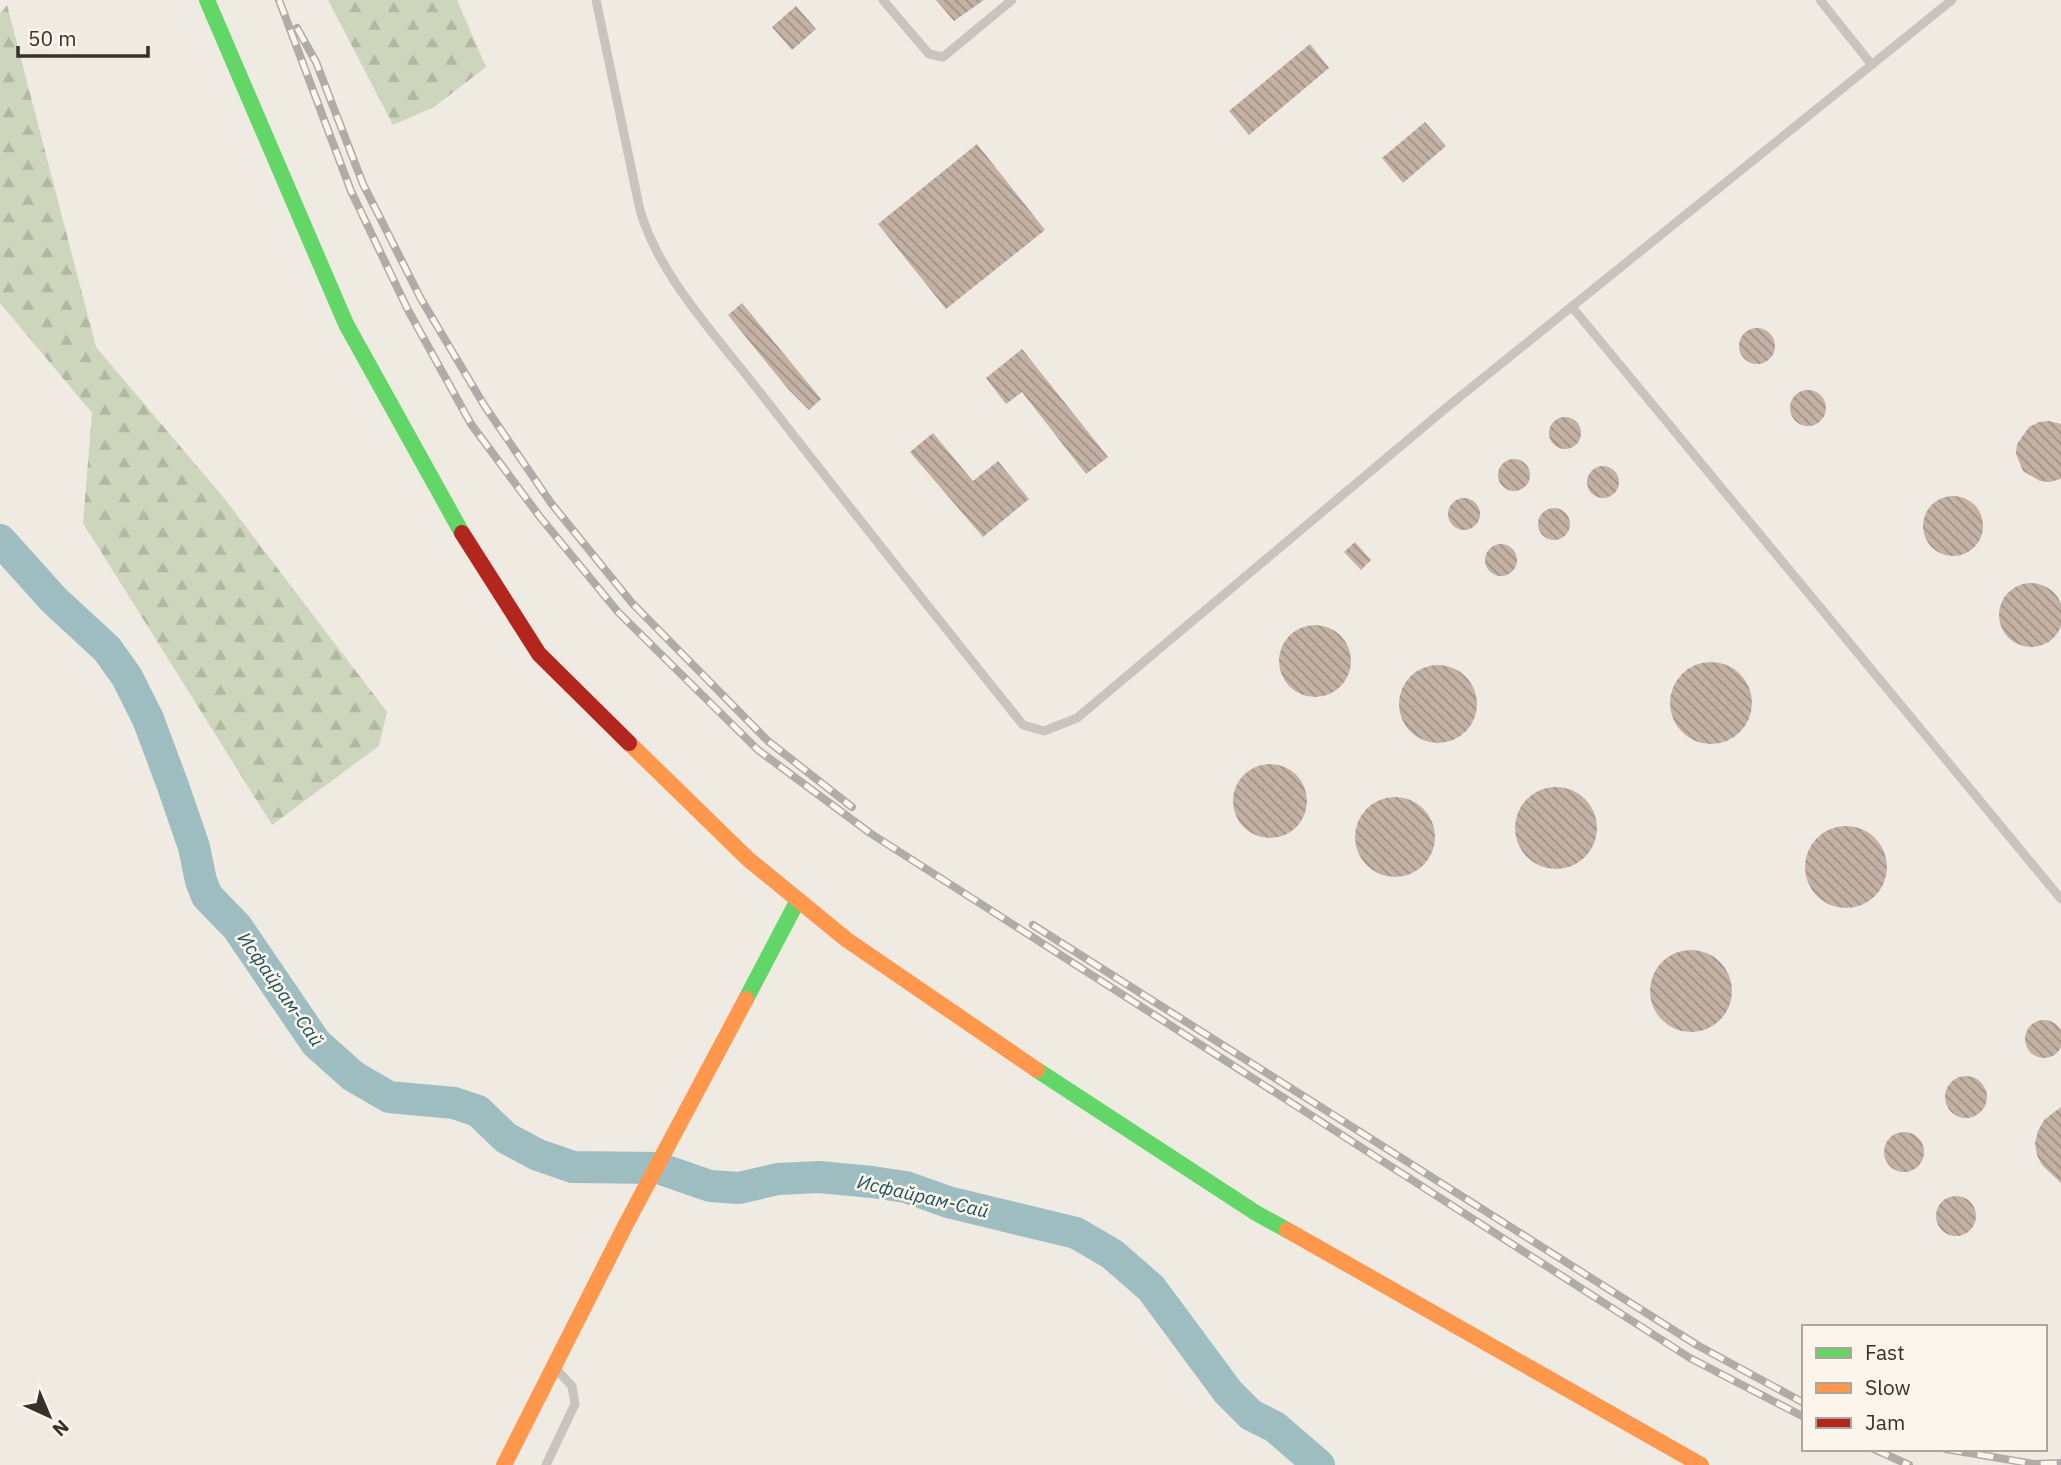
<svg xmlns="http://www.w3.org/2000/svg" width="2061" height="1465" viewBox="0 0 2061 1465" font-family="'IBM Plex Sans',sans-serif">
  <defs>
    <pattern id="forest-firs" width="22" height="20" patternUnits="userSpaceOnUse" patternTransform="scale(1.75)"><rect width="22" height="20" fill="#cdd6bc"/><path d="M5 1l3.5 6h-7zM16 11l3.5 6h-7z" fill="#b1b8a2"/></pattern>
    <pattern id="building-back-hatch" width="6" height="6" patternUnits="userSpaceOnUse" patternTransform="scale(1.75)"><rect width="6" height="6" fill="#c3b1a4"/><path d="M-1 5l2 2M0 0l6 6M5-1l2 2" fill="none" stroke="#9f9086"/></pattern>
  </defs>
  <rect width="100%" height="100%" fill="#efebe3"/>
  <path fill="url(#forest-firs)" d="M 328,0 L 457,0 L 486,67 L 434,107 L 393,125 Z
    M 7,5 L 96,347 L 224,498 L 387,712 L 379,746 L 272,825 L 83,523 L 92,413 L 0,303 L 0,13 Z"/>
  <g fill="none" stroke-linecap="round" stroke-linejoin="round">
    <path stroke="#9ebdc1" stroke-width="32" d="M 0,540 L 54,600 L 107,649 L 127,677 L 148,719 L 173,786 L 194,847 L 201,881 L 207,896 L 237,927 L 316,1043 L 353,1076 L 389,1097 L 454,1103 L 478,1111 L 506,1138 L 538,1155 L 573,1167 L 658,1168 L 710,1186 L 739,1188 L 778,1179 L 819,1177 L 872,1182 L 906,1187 L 948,1202 L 1076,1233 L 1112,1254 L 1151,1288 L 1228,1392 L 1251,1415 L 1275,1427 L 1319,1465"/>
  </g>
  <path fill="url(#building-back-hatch)" d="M 936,0 L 984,0 L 954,21 Z
    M 796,6 L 816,29 L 792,50 L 772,27 Z
    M 1310,44 L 1329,68 L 1249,135 L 1229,111 Z
    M 1425,122 L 1446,146 L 1403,183 L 1382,158 Z
    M 977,144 L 1045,230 L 946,309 L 878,224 Z
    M 742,303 L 821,399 L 809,410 L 788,389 L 728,315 Z
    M1739 346a18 18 0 1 1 36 0a18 18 0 1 1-36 0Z
    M 1022,349 L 1108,457 L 1086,474 L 1022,392 L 1006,404 L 986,378 Z
    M1790 408a18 18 0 1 1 36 0a18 18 0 1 1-36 0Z
    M1549 433a16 16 0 1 1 32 0a16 16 0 1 1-32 0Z
    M 2049,421 L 2061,424 L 2061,479 L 2049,482 L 2040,481 L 2023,471 L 2016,454 L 2017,444 L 2029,427 L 2039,422 Z
    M 933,433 L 973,481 L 998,461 L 1029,499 L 983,537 L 910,452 Z
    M1498 475a16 16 0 1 1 32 0a16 16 0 1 1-32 0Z
    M1587 482a16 16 0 1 1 32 0a16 16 0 1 1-32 0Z
    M1923 526a30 30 0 1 1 60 0a30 30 0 1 1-60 0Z
    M1448 514a16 16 0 1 1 32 0a16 16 0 1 1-32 0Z
    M1538 524a16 16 0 1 1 32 0a16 16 0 1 1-32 0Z
    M 1355,542 L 1371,560 L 1361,570 L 1344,552 Z
    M1485 560a16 16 0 1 1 32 0a16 16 0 1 1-32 0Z
    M1999 615a32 32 0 1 1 64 0a32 32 0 1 1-64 0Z
    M1279 661a36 36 0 1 1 72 0a36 36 0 1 1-72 0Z
    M1670 703a41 41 0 1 1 82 0a41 41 0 1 1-82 0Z
    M1399 704a39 39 0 1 1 78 0a39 39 0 1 1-78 0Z
    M1233 801a37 37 0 1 1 74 0a37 37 0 1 1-74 0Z
    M1515 828a41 41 0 1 1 82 0a41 41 0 1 1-82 0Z
    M1355 837a40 40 0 1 1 80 0a40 40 0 1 1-80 0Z
    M1805 867a41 41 0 1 1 82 0a41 41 0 1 1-82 0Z
    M1650 991a41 41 0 1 1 82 0a41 41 0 1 1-82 0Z
    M2025 1039a19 19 0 1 1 38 0a19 19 0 1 1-38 0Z
    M1945 1097a21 21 0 1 1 42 0a21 21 0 1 1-42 0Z
    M 2061,1107 L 2061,1183 L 2042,1165 L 2037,1155 L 2035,1143 L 2038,1131 L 2044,1120 Z
    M1884 1152a20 20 0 1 1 40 0a20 20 0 1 1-40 0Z
    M1936 1216a20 20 0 1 1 40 0a20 20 0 1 1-40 0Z"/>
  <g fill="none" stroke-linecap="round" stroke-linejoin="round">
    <path stroke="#c8c3bc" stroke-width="9" d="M 596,0 L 640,210 C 659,276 717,337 759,391 C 846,503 934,614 1023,725 L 1044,731 L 1077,718 L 1446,408 L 1952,0
      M 883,0 L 929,54 L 943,57 L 1012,0
      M 1820,0 L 1872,65
      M 1572,307 L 2061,899
      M 546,1465 L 575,1404 L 572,1386 L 555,1368"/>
    <path stroke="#63d668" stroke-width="16" d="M 207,0 L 346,324 L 462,533
      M 746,999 L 798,900
      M 1037,1070 L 1256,1213 L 1287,1230"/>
    <path stroke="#ff974d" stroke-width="16" d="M 629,743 L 748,859 L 847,940 L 1037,1070
      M 1287,1230 L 1701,1465
      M 504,1465 L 625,1226 L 746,999"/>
    <path stroke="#b3261e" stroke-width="16" d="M 462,533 L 539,654 L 629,743"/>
    <defs>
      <path id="rail" d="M 279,0 L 351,191 L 408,310 L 471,424 L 540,517 L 618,612 L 758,750 L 870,833 L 1690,1358 L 1804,1417
        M 297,28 L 316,62 L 363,184 L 421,299 L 484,405 L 551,503 L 632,603 L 768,741 L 852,807
        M 1033,925 L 1697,1345 L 1804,1403
        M 1874,1449 L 1909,1465
        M 1946,1449 L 2034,1464 L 2061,1463"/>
    </defs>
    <use href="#rail" stroke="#b0aba6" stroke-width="8"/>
    <use href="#rail" stroke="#fbf5eb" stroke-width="5" stroke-dasharray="16" stroke-linecap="butt"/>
  </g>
  <g text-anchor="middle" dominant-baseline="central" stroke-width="5" stroke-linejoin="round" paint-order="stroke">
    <g font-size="19" font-style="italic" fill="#1c515d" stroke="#fbf5eb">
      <text transform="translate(281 989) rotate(55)">Исфайрам-Сай</text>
      <text transform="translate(923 1196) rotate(13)">Исфайрам-Сай</text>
    </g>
  </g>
  <rect x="1802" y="1325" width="245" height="126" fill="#fbf5eb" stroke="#aea69d" stroke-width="2"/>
  <rect x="1816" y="1348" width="35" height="10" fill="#63d668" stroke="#aea69d" stroke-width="2"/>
  <text x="1865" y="1360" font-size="21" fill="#3a3029">Fast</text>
  <rect x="1816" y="1383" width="35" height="10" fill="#ff974d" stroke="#aea69d" stroke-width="2"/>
  <text x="1865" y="1395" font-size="21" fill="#3a3029">Slow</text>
  <rect x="1816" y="1418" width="35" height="10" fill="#b3261e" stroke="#aea69d" stroke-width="2"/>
  <text x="1865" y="1430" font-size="21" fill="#3a3029">Jam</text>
  <g transform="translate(49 1416) rotate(136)" stroke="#fbf5eb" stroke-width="5" paint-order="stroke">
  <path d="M0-5L12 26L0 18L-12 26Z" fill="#3a3029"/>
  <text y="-10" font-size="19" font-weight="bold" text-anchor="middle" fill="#3a3029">N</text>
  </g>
  <path d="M18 46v10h130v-10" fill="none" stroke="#3a3029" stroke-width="3.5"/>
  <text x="28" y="46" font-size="21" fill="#3a3029" stroke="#fbf5eb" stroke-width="5" paint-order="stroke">50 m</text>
</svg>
